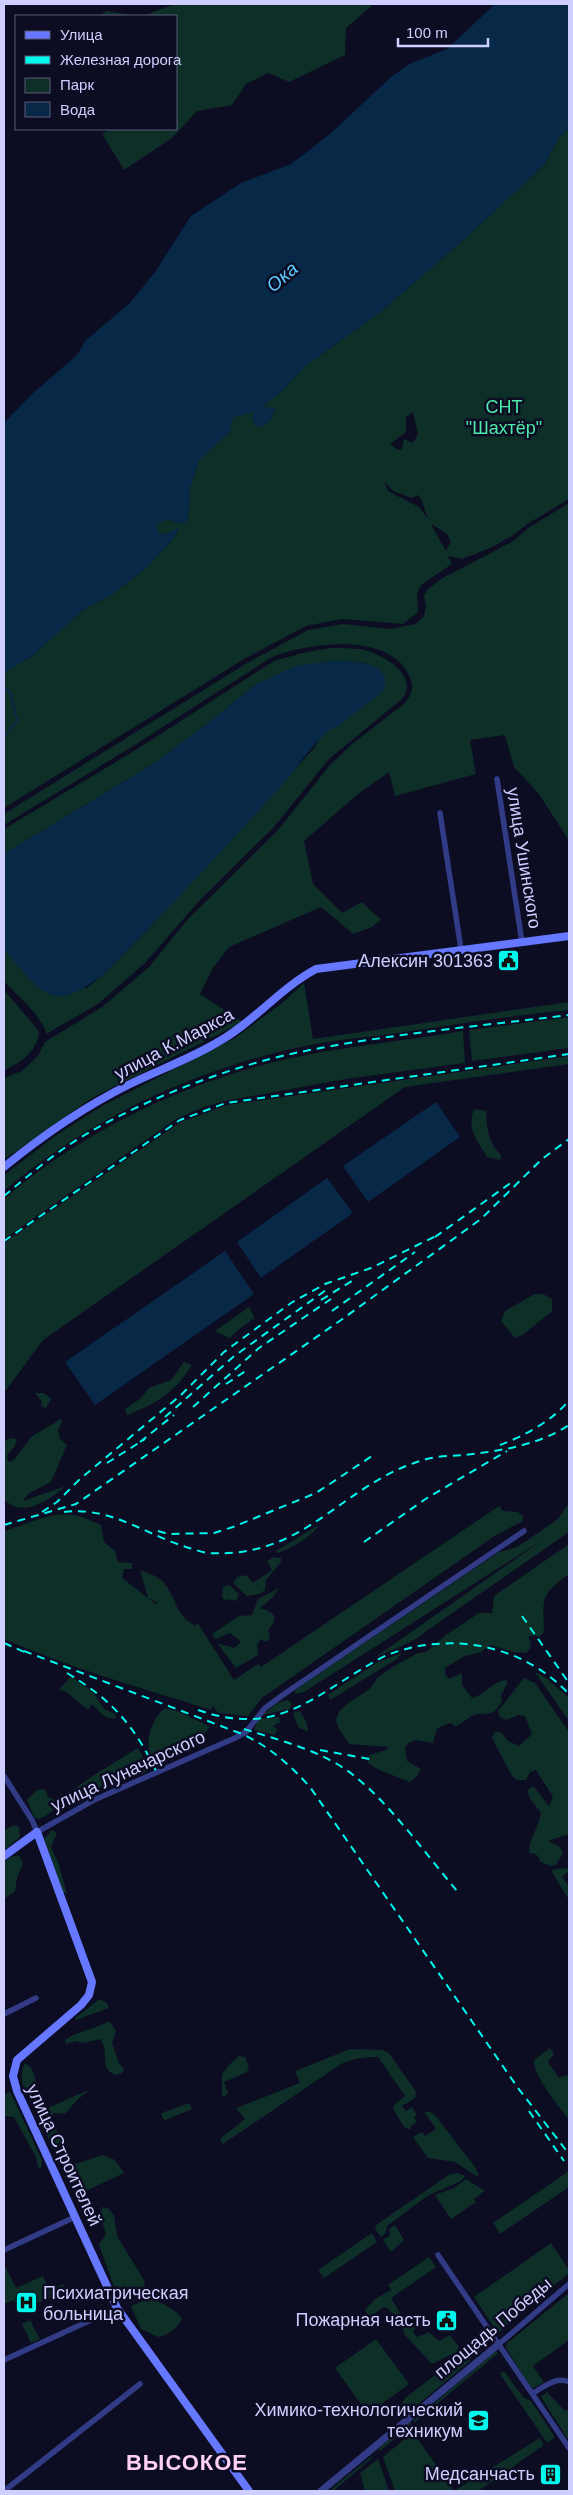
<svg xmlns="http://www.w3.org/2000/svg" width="573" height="2495" viewBox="0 0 573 2495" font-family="Arial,sans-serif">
  <rect width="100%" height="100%" fill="#0c0c23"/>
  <path fill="#0e2e28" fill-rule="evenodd" d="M 175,4 L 374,4 L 346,28 L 345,55 L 289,82 L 268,73 L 246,84 L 232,105 L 197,111 L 172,138 L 124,170 L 102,134 L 110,129 L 176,129 L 176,16 L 143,16 Z
    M 107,11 L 138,16 L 98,16 Z
    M 569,129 L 569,499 L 529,523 L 512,536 L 490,548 L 462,559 L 448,556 L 452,564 L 421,585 L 417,594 L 418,612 L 403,624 L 342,619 L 306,626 L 244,659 L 4,808 L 4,673 L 32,656 L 84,609 L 111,595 L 145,569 L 174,538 L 179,528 L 166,534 L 159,534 L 156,525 L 166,519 L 183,524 L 188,519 L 190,489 L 199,459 L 230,432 L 232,417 L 255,411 L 255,425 L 264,426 L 271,419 L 274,408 L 261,408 L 284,389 L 304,367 L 380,312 L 459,244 L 544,165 L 559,137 ZM 413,412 L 418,434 L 413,443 L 404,439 L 402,449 L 398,450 L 390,444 L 385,448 L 406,432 L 406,417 ZM 384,481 L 393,491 L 412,498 L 418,495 L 422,501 L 428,519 L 419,507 L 388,491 ZM 431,524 L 447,534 L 451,542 L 446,550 L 447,553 Z
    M 569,503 L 569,841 L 539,794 L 514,767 L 505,735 L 470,740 L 476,774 L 395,796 L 389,772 L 358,794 L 304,841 L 313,884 L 342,913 L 362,902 L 381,920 L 372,927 L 353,934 L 321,907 L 229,947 L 213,968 L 200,994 L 243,1022 L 92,1098 L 4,1160 L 4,1078 L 22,1071 L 38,1056 L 45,1042 L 102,1007 L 149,967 L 187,920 L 278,830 L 330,765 L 352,744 L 405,703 C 413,693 414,686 409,675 C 388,631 308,643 272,657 L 130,748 L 4,825 L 4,814 L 247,663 L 308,630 L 343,624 L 389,629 L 416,624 L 424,616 L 426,606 L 424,596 L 427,590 L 441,579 L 515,540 L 528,528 Z
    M 331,648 C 340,648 350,648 359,649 C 380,652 421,675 402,699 L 329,759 L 274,827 L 201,899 L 145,963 L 98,1004 L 46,1034 C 45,1019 14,992 4,981 L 4,949 L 31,980 L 87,988 L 104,974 L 145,932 L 278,788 L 314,748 L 322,735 L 332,727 L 366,663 L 332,661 L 255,685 L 211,721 L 153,764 L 4,854 L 4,829 L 134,751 L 274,661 L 306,652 Z
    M 304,983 L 313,1039 L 569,1002 L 569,1010 C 517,1015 464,1023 412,1031 C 374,1037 334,1039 296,1048 C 191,1071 86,1121 4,1191 L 4,1175 L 55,1136 L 102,1106 L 235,1038 L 282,1003 Z
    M 4,990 L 39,1031 C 38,1051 21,1063 4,1070 Z
    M 569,1017 L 569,1048 L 472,1061 L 469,1030 Z
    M 463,1031 L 465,1063 L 346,1079 L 225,1101 L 204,1107 L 176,1119 L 4,1239 L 4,1199 C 83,1131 185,1082 287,1059 C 345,1046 405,1041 463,1031 Z
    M 569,1056 L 569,1064 L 405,1087 L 43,1340 L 4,1393 L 4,1243 L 181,1122 L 227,1105 Z
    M 474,1109 L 486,1111 C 487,1128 488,1143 501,1155 L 501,1160 L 487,1157 C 477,1139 466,1130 474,1109 Z
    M 535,1294 L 543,1294 L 552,1299 L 552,1311 L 524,1334 L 515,1338 L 501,1321 L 505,1311 Z
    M 249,1307 L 255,1318 L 239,1329 L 230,1338 L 216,1332 L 215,1331 Z
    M 184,1362 L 192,1365 C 174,1393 158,1403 127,1415 L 125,1409 L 140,1399 L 149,1388 L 171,1380 Z
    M 35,1393 L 44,1393 L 51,1399 L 46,1408 L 41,1406 L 42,1402 Z
    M 61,1419 L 62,1422 L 58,1430 L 60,1439 L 67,1445 L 51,1482 L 28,1494 L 23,1501 L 66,1486 C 50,1500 22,1519 4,1499 L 4,1442 L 10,1438 L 17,1439 L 15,1446 L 7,1455 L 8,1462 L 14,1460 L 32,1436 Z
    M 569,1503 L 569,1532 L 425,1632 C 417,1641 387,1652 374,1658 L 544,1539 L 304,1692 L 295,1694 L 295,1690 L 499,1552 L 517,1547 L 529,1539 L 558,1519 Z
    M 499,1506 L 503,1511 L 518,1512 L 523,1516 L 523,1521 L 496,1535 L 262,1698 L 248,1716 L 218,1713 L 213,1706 L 211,1710 C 141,1688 71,1668 4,1639 L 4,1531 C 26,1525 55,1509 79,1516 C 86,1518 94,1522 101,1525 L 104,1542 L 115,1551 L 118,1562 L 132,1563 L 132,1569 L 124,1569 L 122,1578 L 157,1605 L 156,1602 L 148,1598 L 140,1570 C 147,1573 159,1576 164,1583 C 179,1601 173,1614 196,1626 L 197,1622 L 234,1680 L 258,1664 L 261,1667 Z
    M 317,1526 L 318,1527 C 306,1540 295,1546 278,1553 L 276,1551 Z
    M 569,1544 L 569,1574 C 540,1595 543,1598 544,1632 L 539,1637 L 533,1635 L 528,1637 L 531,1643 L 530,1649 L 526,1653 L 513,1652 L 490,1645 L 481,1652 L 465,1656 L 445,1668 L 445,1675 L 449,1679 L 462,1673 L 462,1685 L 472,1698 C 485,1695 492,1682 505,1680 L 508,1682 L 501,1695 L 502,1701 C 490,1722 485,1709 472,1716 C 465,1719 462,1725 454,1726 L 451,1723 C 433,1729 438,1727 433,1743 L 415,1740 L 407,1744 L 405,1748 L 407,1761 L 421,1769 L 417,1776 L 410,1782 L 379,1770 L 368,1763 L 367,1758 L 370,1755 L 386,1750 L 389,1747 L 349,1744 L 339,1729 L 336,1720 L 339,1712 L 348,1703 L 370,1689 L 377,1678 L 394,1666 L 418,1653 L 426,1652 L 446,1635 L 479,1613 L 492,1613 L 494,1596 Z
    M 274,1557 L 281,1558 L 281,1562 L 266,1580 L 265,1590 L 259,1594 L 247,1596 L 233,1583 L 237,1577 L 246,1575 L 253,1583 L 272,1570 L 267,1561 Z
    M 229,1585 L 239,1594 L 236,1601 L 228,1599 L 225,1601 L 222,1597 L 223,1587 Z
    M 279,1588 L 273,1597 L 260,1608 C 273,1613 281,1615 268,1630 L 270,1638 L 266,1642 L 261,1639 L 257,1645 L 258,1655 L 236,1668 L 217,1643 L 234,1648 L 241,1642 L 230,1633 L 215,1639 L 212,1634 L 239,1616 L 252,1615 L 258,1599 Z
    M 402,1653 L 397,1659 L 330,1700 L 328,1695 L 378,1662 Z
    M 534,1671 L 546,1678 L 569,1698 L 569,1721 Z
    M 71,1676 L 93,1692 L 104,1709 L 115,1714 L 116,1718 C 106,1721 99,1711 92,1704 L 88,1710 L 65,1691 L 59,1690 Z
    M 524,1678 L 535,1683 L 569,1732 L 569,1834 L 548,1841 L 559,1846 L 563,1853 L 556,1865 L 551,1866 L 541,1862 L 536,1854 L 529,1853 C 529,1837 538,1830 541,1813 L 529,1797 L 528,1791 L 531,1787 L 534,1787 L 549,1806 L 553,1797 L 536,1770 L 530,1772 L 526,1780 L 517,1780 L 512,1776 L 492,1738 L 495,1732 L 501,1732 L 508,1741 L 519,1746 L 532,1734 L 525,1716 L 519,1715 L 506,1720 L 500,1717 L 498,1711 Z
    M 287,1700 L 292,1703 L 290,1709 L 262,1715 L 277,1703 Z
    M 165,1708 L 180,1712 L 210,1727 L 195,1746 L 158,1764 C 140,1750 150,1720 165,1708 Z
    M 300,1711 L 307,1723 L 308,1732 L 298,1727 L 293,1713 Z
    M 279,1717 L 280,1722 L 273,1726 L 277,1729 L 275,1735 L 254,1730 L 258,1719 Z
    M 138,1748 L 143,1757 L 146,1772 L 142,1774 L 131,1770 C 112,1781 93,1791 74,1799 C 61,1804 51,1814 39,1819 L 34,1817 L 27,1800 L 37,1790 L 45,1789 L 48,1797 L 57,1801 L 94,1775 Z
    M 14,1825 L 19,1827 L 20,1837 L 4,1850 L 4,1830 Z
    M 52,1830 L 57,1833 L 51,1847 L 59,1865 L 67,1894 L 63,1892 L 44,1839 Z
    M 19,1855 L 23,1863 L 17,1878 L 15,1891 L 4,1899 L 4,1862 L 11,1857 Z
    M 568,1868 L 569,1871 L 562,1877 L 569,1886 L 569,1900 L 552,1872 L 553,1869 Z
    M 100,1999 L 107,2003 L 109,2008 L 76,2020 L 75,2018 Z
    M 109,2021 L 116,2031 L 112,2043 L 119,2063 L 124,2069 L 122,2073 L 115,2075 C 97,2066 111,2053 100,2039 L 83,2043 L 75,2041 L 66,2044 L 65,2040 C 79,2030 95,2030 109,2021 Z
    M 550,2048 L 554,2054 L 548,2062 L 559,2078 L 567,2075 L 569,2078 L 569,2120 C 559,2106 533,2076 534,2060 Z
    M 350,2049 L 383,2050 L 389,2053 L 416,2092 L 415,2098 L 402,2106 L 406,2111 L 412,2107 L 417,2115 L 414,2117 L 417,2122 L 411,2126 L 410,2130 L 404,2127 L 393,2109 L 395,2104 L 405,2096 L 378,2057 C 365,2057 354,2058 341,2064 L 223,2144 L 220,2139 L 245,2119 L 236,2108 L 300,2083 L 295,2071 Z
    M 239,2056 L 245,2057 L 249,2067 L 247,2072 L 224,2082 L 228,2093 L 224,2097 L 222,2096 L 222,2074 C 226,2069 234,2059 239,2056 Z
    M 25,2063 C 37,2068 38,2092 34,2103 C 23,2095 18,2075 25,2063 Z
    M 10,2091 L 42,2160 L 41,2168 L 38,2168 L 36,2157 L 14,2117 L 4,2116 L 4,2096 Z
    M 86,2091 L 88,2091 L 77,2100 L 65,2114 L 54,2113 L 51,2116 L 61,2141 L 67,2147 L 60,2155 L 56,2155 L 38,2116 L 39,2112 Z
    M 189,2103 L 192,2109 L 165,2120 L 162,2117 L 162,2113 Z
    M 424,2112 L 430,2112 L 435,2115 L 475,2167 L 479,2175 L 476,2176 L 455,2162 L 428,2158 L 413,2137 L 422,2132 L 425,2136 L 436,2129 Z
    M 103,2155 L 115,2160 L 124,2173 L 75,2196 L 66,2172 L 72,2165 Z
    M 569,2171 L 569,2187 L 500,2234 L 493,2223 Z
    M 458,2173 L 465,2176 L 461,2181 L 427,2196 L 387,2226 L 386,2233 L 381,2237 L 375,2229 L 376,2225 L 450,2174 Z
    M 466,2179 L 485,2191 L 474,2199 L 476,2202 L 451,2219 L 435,2195 L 454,2188 Z
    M 102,2207 L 108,2208 L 114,2215 L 117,2236 L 145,2282 L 143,2294 L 127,2297 L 114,2287 L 99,2245 L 106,2233 L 100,2217 Z
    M 395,2225 L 404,2240 L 391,2252 L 383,2240 L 390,2235 L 389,2229 Z
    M 372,2233 L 377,2242 L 324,2278 L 318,2270 Z
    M 551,2243 L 569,2270 L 569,2273 L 498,2333 L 474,2297 Z
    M 429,2257 L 436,2267 L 391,2298 L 400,2313 L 409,2321 L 417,2325 L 413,2332 L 417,2337 L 429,2332 L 439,2341 L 450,2335 L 459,2347 L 457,2352 L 432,2364 L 405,2335 L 402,2327 L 396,2323 L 389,2309 L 384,2307 L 369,2317 L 365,2310 L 375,2299 L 391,2290 L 388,2285 Z
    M 4,2264 L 16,2288 L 43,2276 L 49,2288 L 52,2289 L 63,2284 L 66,2291 L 26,2308 L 22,2314 L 14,2300 L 4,2304 Z
    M 569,2293 L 569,2340 L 533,2366 L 544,2382 L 532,2389 L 506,2348 L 507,2343 Z
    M 147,2299 C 158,2299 177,2310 182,2319 C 177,2329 169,2335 158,2337 L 141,2329 L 131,2306 Z
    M 30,2320 L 40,2339 L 31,2343 L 22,2324 Z
    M 376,2339 L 409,2384 L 368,2414 L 335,2368 Z
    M 495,2352 L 498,2352 L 496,2355 L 414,2423 L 413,2421 Z
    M 464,2353 L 468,2353 L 471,2358 L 469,2362 L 410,2411 L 403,2410 L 401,2405 L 405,2398 Z
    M 504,2371 L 524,2398 L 531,2401 L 555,2437 L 547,2443 L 500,2374 Z
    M 547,2392 L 565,2411 L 569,2409 L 569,2441 L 541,2397 Z
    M 410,2422 L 412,2424 L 380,2451 L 378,2449 Z
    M 413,2432 L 454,2491 L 395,2491 L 383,2457 Z
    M 540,2438 L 544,2445 L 478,2491 L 454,2491 Z
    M 373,2455 L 371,2459 L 333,2491 L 329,2491 Z
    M 378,2459 L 389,2491 L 365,2491 L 360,2473 Z"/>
  <path fill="#072847" d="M 495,4 L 569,4 L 569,129 L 559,137 L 544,165 L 459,244 L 380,312 L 304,367 L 284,389 L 262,407 L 275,408 L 271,419 L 264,426 L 255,426 L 252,418 L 255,412 L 233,417 L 230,432 L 199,460 L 190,489 L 188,519 L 183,524 L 166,519 L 156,525 L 159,534 L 166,534 L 179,527 L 174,538 L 145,569 L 111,595 L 84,609 L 32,656 L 4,673 L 4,423 L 31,395 L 77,355 L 86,340 L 130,303 L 155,272 L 191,216 L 241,183 L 291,164 L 330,134 L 391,77 L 409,64 L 447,49 Z
    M 332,661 C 350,661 396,661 383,691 L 338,726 C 323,729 300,764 289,777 C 229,844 167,910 104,974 C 51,1016 40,991 4,949 L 4,854 L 153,764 L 211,721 L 255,685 L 296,666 Z
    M 436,1102 L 460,1137 L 368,1202 L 343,1166 Z
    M 327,1178 L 353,1213 L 261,1278 L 237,1242 Z
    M 225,1251 L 254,1294 L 95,1405 L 65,1362 Z"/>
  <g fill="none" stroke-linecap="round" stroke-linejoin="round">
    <path stroke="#072847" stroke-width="2" d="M 4,687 L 10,692 L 17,720 L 4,738
      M 4,745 L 5,749"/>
    <path stroke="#323c86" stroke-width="5.5" d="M 497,779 L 522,942
      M 440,813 L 461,949
      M 4,1776 L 32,1820 L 37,1832 L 94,1800 L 235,1738 L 246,1732 L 265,1708 L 287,1692 L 524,1531
      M 4,2014 L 36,1998
      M 4,2250 L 75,2217
      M 438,2255 L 569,2448
      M 499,2344 L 569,2284
      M 4,2360 L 117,2308
      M 533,2393 C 544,2387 556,2376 569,2382
      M 4,2491 L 140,2384"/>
    <path stroke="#323c86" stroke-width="7" d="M 321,2491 L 499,2344"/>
    <path stroke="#6578ff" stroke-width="8" d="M 4,1167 C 42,1136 84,1107 128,1085 C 158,1070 190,1059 218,1042 C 254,1022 279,989 316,969 L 569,936
      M 4,1856 L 37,1832 L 92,1982 L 89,1995 L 81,2005 L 17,2060 L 13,2076 L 17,2091 L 117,2308 L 249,2491"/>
    <path stroke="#00f9ed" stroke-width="2" stroke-dasharray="8 6" stroke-linecap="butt" d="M 4,1196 C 23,1180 43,1163 63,1149 C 125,1106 226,1067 300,1052 C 388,1034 480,1026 569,1015
      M 435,1237 L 512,1182
      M 4,1241 L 180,1120 L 226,1103 L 569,1054
      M 321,1300 L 355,1279
      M 332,1311 L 415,1252
      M 226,1384 L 247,1370
      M 193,1407 L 259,1348 L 331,1299
      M 165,1417 L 233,1357 L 326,1290
      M 140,1442 L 174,1415
      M 500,1445 C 524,1436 554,1420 569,1400
      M 107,1463 L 145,1439
      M 42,1512 L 57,1502 L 80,1479 L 181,1395 L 224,1352 L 291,1303 L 325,1284 L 371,1268 L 440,1234
      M 64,1512 C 109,1506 145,1534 186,1547 C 193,1549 201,1552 208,1553 C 306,1559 340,1485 423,1460 C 436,1456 451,1456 464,1455 C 500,1451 539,1445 569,1425
      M 4,1525 L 76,1504 L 341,1320 L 481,1219 L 542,1159 L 569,1139
      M 158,1531 L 168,1534 L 214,1533 L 233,1527 L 316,1493 L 375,1454
      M 364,1542 L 427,1498 L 507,1451
      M 522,1616 L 569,1683
      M 4,1643 L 29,1654
      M 24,1651 L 242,1734 C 270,1747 289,1764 310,1787 L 518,2088 L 569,2154
      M 67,1673 C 112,1700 135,1726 157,1773
      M 198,1710 C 283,1740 319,1689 387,1655 C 450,1631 522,1644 569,1694
      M 244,1729 C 275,1739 308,1747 337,1764 C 379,1788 424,1852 457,1891
      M 320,1750 L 375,1760
      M 529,2111 L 564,2161"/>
  </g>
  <defs>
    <symbol id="civic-square" viewBox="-11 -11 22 22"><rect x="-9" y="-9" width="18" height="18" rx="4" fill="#00f9ed" stroke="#0c0c23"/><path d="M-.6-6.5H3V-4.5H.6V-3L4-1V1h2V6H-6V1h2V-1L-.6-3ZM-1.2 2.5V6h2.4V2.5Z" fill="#111"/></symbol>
    <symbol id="hospital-square" viewBox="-11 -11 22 22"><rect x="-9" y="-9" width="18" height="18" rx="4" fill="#00f9ed" stroke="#0c0c23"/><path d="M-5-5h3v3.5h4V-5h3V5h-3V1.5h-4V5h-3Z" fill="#111"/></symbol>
    <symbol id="university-square" viewBox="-11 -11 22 22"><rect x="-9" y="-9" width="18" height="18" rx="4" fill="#00f9ed" stroke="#0c0c23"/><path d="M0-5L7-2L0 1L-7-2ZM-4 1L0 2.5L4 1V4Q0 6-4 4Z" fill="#111"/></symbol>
    <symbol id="building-square" viewBox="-11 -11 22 22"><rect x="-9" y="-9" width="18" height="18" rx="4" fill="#00f9ed" stroke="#0c0c23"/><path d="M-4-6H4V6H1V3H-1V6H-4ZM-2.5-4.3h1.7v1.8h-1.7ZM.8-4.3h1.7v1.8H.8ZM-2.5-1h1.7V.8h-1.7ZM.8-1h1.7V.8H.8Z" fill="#111"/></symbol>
  </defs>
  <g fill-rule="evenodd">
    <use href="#civic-square" x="496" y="948" width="25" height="25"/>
    <use href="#hospital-square" x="14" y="2290" width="25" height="25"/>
    <use href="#civic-square" x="434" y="2308" width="25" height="25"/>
    <use href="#university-square" x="466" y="2408" width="25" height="25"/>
    <use href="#building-square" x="538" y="2462" width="25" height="25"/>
  </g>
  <g text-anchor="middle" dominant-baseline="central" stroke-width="5" stroke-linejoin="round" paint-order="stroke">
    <g font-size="18" fill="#4fe9ac" stroke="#0c0c23">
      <text x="504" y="407">СНТ<tspan x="504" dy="21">"Шахтёр"</tspan></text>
    </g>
    <g font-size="18" fill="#cecfff" stroke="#0c0c23">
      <text transform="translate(524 858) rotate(81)">улица Ушинского</text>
      <text transform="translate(174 1044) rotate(-28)">улица К.Маркса</text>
      <text transform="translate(128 1771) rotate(-25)">улица Луначарского</text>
      <text transform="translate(64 2155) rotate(65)">улица Строителей</text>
      <text transform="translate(493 2328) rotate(-40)">площадь Победы</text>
    </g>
    <g font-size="18" fill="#cecfff" stroke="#0c0c23" text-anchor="end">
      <text x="493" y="961">Алексин 301363</text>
      <text x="43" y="2293" text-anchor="start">Психиатрическая<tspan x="43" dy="21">больница</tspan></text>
      <text x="431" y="2320">Пожарная часть</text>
      <text x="463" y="2410">Химико-технологический<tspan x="463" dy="21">техникум</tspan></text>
      <text x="535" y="2474">Медсанчасть</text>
    </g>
    <g font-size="19" font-style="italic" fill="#5ccbff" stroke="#0c0c23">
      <text transform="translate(282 277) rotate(-41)">Ока</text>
    </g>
    <g font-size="22" font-weight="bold" letter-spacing="1" fill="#ffd0f5" stroke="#0c0c23">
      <text x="187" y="2462">ВЫСОКОЕ</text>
    </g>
  </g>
  <rect width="573" height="2495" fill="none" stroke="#cecfff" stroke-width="10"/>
  <rect x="15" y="15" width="162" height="115" fill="#0c0c23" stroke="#5a5a7b"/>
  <rect x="25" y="31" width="25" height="8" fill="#6578ff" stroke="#5a5a7b"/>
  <text x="60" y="40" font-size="15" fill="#cecfff">Улица</text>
  <rect x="25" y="56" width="25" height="8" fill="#00f9ed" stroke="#5a5a7b"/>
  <text x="60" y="65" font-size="15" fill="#cecfff">Железная дорога</text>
  <rect x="25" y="78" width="25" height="15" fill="#0e2e28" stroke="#5a5a7b"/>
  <text x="60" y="90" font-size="15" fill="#cecfff">Парк</text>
  <rect x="25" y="102" width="25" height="15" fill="#072847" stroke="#5a5a7b"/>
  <text x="60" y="115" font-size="15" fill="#cecfff">Вода</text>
  <path d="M398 38v8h90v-8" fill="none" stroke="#cecfff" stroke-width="2.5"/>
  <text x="406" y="38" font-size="15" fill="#cecfff" stroke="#0c0c23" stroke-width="4" paint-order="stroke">100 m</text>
</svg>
